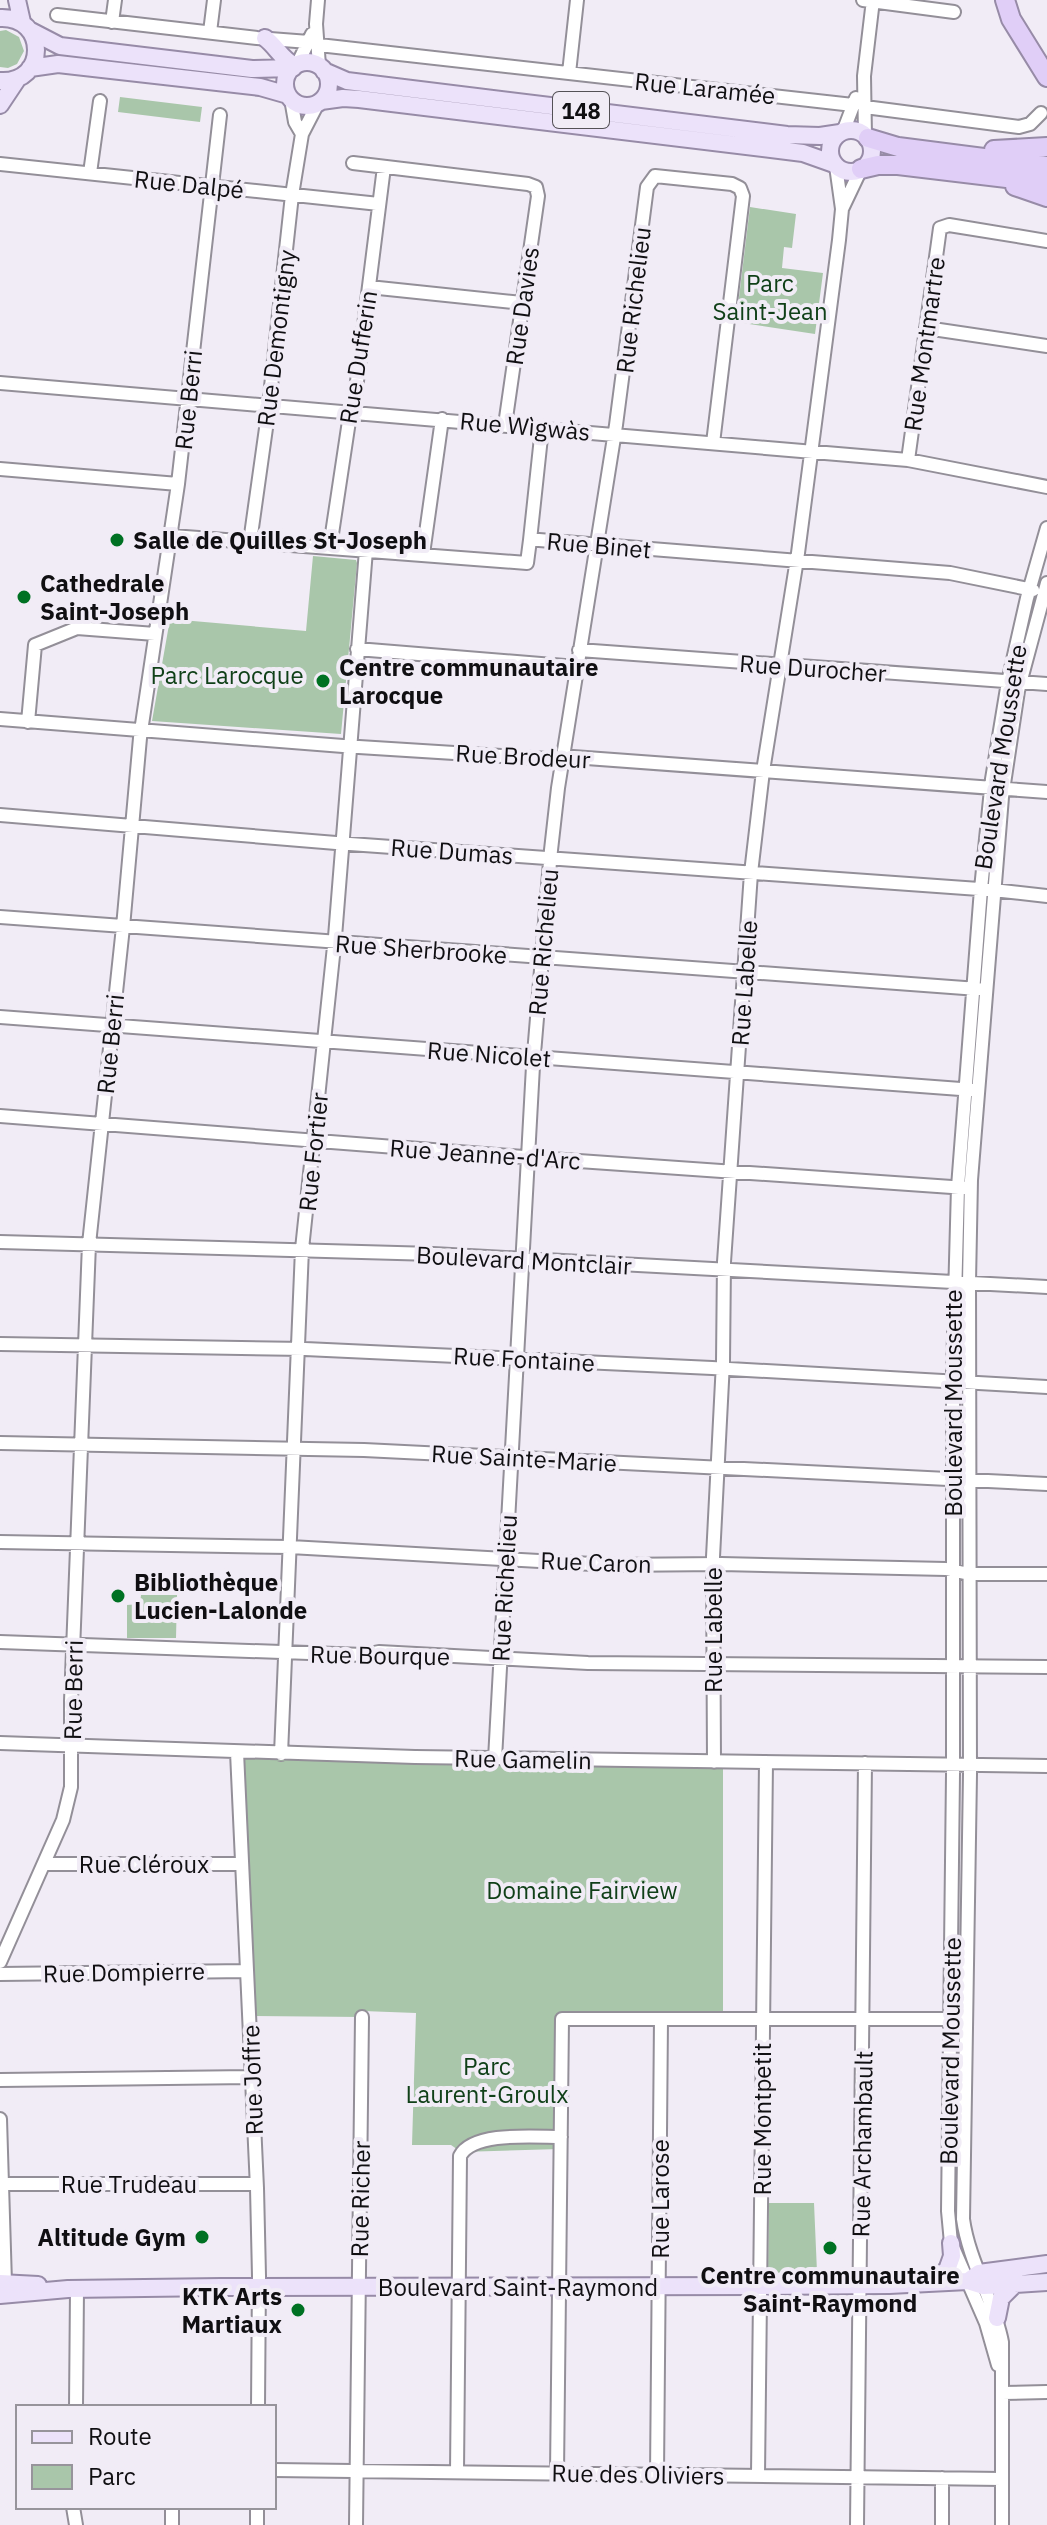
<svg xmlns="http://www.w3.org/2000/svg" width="1047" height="2525" viewBox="0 0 1047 2525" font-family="'IBM Plex Sans',sans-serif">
  <rect width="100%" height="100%" fill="#f1ecf6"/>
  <path fill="#a9c6aa" d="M 6,30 L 19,37 L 24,51 L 17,64 L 8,68 L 0,67 L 0,31 Z
    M 120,97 L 202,107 L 200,122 L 118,112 Z
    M 750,207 L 796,214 L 792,248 L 784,247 L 782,268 L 823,273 L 815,334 L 736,322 Z
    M 313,556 L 356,560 L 357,563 L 341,734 L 152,721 L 170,619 L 306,631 Z
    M 141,1595 L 177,1595 L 176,1638 L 127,1638 L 127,1605 L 140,1604 Z
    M 237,1752 L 723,1762 L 723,2019 L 562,2019 L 560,2149 L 461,2152 L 451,2145 L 412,2145 L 416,2013 L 363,2011 L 362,2017 L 249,2016 Z
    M 769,2203 L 814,2203 L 817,2272 L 768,2273 Z"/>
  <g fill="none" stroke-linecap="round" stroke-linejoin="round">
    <defs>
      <path id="minor" d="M 318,0 L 316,24 L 319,66
        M 863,0 L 954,12
        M 57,15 L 257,38 L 309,42
        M 112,22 L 115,0
        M 210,32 L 214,0
        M 319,45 L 853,105
        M 297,65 L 312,34
        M 569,73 L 577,0
        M 291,99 L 295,122 L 302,134
        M 865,107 L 1019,127 L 1030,124 L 1041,113
        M 843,132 L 856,98
        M 865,136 L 864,76 L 873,0
        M 353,163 L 528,184 L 536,187 L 538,196 L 505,425
        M 0,164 L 379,204
        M 90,173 L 100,101
        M 842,209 L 861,169
        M 369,287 L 522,303
        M 926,328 L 1047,346
        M 0,383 L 908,460 L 1047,487
        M 908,460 L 940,228 L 949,225 L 1047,241
        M 0,469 L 178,484
        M 172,536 L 527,563 L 530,540 L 539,540 L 950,573 L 1033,590
        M 530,540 L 542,428
        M 250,542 L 268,414 L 292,195 L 302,134 L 318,103
        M 330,547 L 349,421 L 354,405 L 384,167
        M 423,554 L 442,419
        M 357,649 L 577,667
        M 579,650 L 1047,684
        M 0,719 L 343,746 L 548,759 L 573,757 L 1047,792
        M 28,722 L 35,645 L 77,628 L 155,634
        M 0,815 L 336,843 L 993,890 L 1047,896
        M 0,917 L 978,989
        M 0,1017 L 974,1090
        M 0,1116 L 536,1158 L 966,1188
        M 0,1242 L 433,1254 L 1047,1287
        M 0,1344 L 305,1349 L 712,1368 L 1047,1387
        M 0,1443 L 364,1450 L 1047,1484
        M 0,1542 L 290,1547 L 610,1565 L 721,1564 L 946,1569 L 969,1574 L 1047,1574
        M 0,1642 L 364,1655 L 379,1652 L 588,1663 L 1047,1667
        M 0,1743 L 415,1757 L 1047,1766
        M 237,1752 L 257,2188 L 259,2276 L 258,2407
        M 281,1754 L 302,1249 L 335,937 L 366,550
        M 495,1759 L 533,1066 L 551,850 L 558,788 L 616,425 L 647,187 L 655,176 L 732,184 L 740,188 L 743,196 L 713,443
        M 714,1762 L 713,1557 L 723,1362 L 724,1262 L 751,873 L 763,771 L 798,553 L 839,240 L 842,209 L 836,166
        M 45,1864 L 242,1864
        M 0,1962 L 63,1820 L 71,1787 L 71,1701 L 89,1244 L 123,927 L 140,738 L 178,484 L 220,115
        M 0,1974 L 247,1971
        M 0,2080 L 251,2077
        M 0,2119 L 5,2283
        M 3,2184 L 256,2184
        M 998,2365 L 986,2323 L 951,2243 L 948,2211 L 953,1774 L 953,1372 L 958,1187 L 981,889 L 992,779 L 1008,682 L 1027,598 L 1047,528
        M 1002,2393 L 1047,2392
        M 76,2407 L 77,2289
        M 274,2470 L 1002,2479
        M 457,2472 L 460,2156 C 473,2131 535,2137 561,2137
        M 557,2473 L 562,2019 L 958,2019
        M 657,2475 L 661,2019
        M 758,2475 L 766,1762
        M 942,2478 L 942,2525
        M 73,2507 L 76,2525
        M 172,2507 L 172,2525
        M 257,2525 L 257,2507
        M 356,2525 L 362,2017
        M 857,2525 L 865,1763
        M 1002,2525 L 1002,2342 C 994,2300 969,2262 963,2219 L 970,1774 L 969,1282 L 971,1180 L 1002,797 L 1018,691 L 1047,583"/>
      <path id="major" d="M 17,0 L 22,22
        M 0,18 C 48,16 48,84 0,81
        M 31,31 L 60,46 L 252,69 L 293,68
        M 265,38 C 277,47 281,59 295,66
        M285 84a22 22 0 1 1 44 0a22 22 0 1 1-44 0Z
        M 30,68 L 58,64 L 260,87 L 288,95
        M 324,71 L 347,81 L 787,135 L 820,136 L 840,133
        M 321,101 L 343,98 L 359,99 L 803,153 L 834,164
        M 0,105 L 18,78
        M830 151a21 21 0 1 1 42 0a21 21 0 1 1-42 0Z
        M 929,2281 L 947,2270 L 952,2256 L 951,2243
        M 968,2281 L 979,2273 L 1047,2264
        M 0,2283 L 38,2285
        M 0,2295 L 68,2289 L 221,2287 L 761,2286 L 889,2285 L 968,2281 L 984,2286 L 1047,2282
        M 997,2318 L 1001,2298 L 1017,2282"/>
      <path id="highway" d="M 1005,0 L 1011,19 L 1047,77
        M 868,138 L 898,147 L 1047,166
        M 994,150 L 1047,147
        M 861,169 L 878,165 L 898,165 L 1047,183
        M 1015,186 L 1047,197"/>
    </defs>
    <use href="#minor" stroke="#938f98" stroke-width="16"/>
    <use href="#major" stroke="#978ba7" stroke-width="20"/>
    <use href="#highway" stroke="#978ba7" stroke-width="22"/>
    <use href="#minor" stroke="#fff" stroke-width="12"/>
    <use href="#major" stroke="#ece2fa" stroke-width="16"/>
    <use href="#highway" stroke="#e0cef7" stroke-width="18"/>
  </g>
  <g fill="#007123" stroke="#f1ecf6" stroke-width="3">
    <circle cx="117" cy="540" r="8"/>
    <circle cx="24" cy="597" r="8"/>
    <circle cx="323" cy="681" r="8"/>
    <circle cx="118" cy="1596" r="8"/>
    <circle cx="202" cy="2237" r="8"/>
    <circle cx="830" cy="2248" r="8"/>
    <circle cx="298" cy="2310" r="8"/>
  </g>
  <g text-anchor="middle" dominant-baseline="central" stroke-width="8" stroke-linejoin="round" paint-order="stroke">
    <rect fill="#f1ecf6" stroke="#545156" stroke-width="2" x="553" y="92" width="56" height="36" rx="6"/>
    <g font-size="22" font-weight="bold" fill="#100f12">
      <text x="581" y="110">148</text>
    </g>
    <g font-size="24" fill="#100f12" stroke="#f1ecf6">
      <text transform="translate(705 88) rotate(6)">Rue Laramée</text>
      <text transform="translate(189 184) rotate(6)">Rue Dalpé</text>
      <text transform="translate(633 300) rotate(-83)">Rue Richelieu</text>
      <text transform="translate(522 306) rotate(-82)">Rue Davies</text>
      <text transform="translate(276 338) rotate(-83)">Rue Demontigny</text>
      <text transform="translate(924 344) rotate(-82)">Rue Montmartre</text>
      <text transform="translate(358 357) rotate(-81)">Rue Dufferin</text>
      <text transform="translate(188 400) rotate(-84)">Rue Berri</text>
      <text transform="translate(525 426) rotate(5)">Rue Wìgwàs</text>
      <text transform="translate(599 545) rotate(5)">Rue Binet</text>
      <text transform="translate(813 668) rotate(4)">Rue Durocher</text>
      <text transform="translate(523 756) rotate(3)">Rue Brodeur</text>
      <text transform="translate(1000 757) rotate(-81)">Boulevard Moussette</text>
      <text transform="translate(452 851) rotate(4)">Rue Dumas</text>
      <text transform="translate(543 942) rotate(-85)">Rue Richelieu</text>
      <text transform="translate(421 949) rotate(4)">Rue Sherbrooke</text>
      <text transform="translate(744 983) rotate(-86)">Rue Labelle</text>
      <text transform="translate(110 1044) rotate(-84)">Rue Berri</text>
      <text transform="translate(489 1054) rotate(4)">Rue Nicolet</text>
      <text transform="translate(313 1152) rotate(-84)">Rue Fortier</text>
      <text transform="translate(485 1154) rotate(4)">Rue Jeanne-d'Arc</text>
      <text transform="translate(524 1260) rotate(3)">Boulevard Montclair</text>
      <text transform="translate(524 1359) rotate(3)">Rue Fontaine</text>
      <text transform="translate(953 1403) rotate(-90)">Boulevard Moussette</text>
      <text transform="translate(524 1458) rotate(3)">Rue Sainte-Marie</text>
      <text transform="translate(596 1562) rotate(2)">Rue Caron</text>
      <text transform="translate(504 1588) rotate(-87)">Rue Richelieu</text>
      <text transform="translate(713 1630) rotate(-90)">Rue Labelle</text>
      <text transform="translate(380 1655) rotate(1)">Rue Bourque</text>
      <text transform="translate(73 1690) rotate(-89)">Rue Berri</text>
      <text transform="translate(523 1759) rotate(1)">Rue Gamelin</text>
      <text x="144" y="1864">Rue Cléroux</text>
      <text transform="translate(124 1972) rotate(-1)">Rue Dompierre</text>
      <text transform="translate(950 2051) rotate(-89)">Boulevard Moussette</text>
      <text transform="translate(252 2080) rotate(-92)">Rue Joffre</text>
      <text transform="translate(762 2119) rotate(-90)">Rue Montpetit</text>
      <text transform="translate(862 2144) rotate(-89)">Rue Archambault</text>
      <text x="129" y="2184">Rue Trudeau</text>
      <text transform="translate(360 2199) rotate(-89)">Rue Richer</text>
      <text transform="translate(660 2199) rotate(-90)">Rue Larose</text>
      <text x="518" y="2287">Boulevard Saint-Raymond</text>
      <text transform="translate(638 2474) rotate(1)">Rue des Oliviers</text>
    </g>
    <g font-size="24" fill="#104018" stroke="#f1ecf6">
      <text x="770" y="283">Parc<tspan x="770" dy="28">Saint-Jean</tspan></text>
      <text x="227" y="675">Parc Larocque</text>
      <text x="582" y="1890">Domaine Fairview</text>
      <text x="487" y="2066">Parc<tspan x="487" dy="28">Laurent-Groulx</tspan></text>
    </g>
    <g font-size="24" font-weight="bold" fill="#100f12" stroke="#f1ecf6" text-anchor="start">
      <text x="133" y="540">Salle de Quilles St-Joseph</text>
      <text x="40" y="583">Cathedrale<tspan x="40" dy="28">Saint-Joseph</tspan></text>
      <text x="339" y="667">Centre communautaire<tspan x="339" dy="28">Larocque</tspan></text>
      <text x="134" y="1582">Bibliothèque<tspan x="134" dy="28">Lucien-Lalonde</tspan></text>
      <text x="186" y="2237" text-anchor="end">Altitude Gym</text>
      <text x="830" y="2275" text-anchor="middle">Centre communautaire<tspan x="830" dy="28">Saint-Raymond</tspan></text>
      <text x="282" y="2296" text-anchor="end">KTK Arts<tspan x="282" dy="28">Martiaux</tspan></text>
    </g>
  </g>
  <rect x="16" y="2405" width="260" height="104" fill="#f1ecf6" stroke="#97949b" stroke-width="2"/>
  <rect x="32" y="2431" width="40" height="12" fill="#ece2fa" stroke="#97949b" stroke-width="2"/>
  <text x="88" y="2445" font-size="24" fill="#100f12">Route</text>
  <rect x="32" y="2465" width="40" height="24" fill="#a9c6aa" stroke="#97949b" stroke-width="2"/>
  <text x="88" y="2485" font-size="24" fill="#100f12">Parc</text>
</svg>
